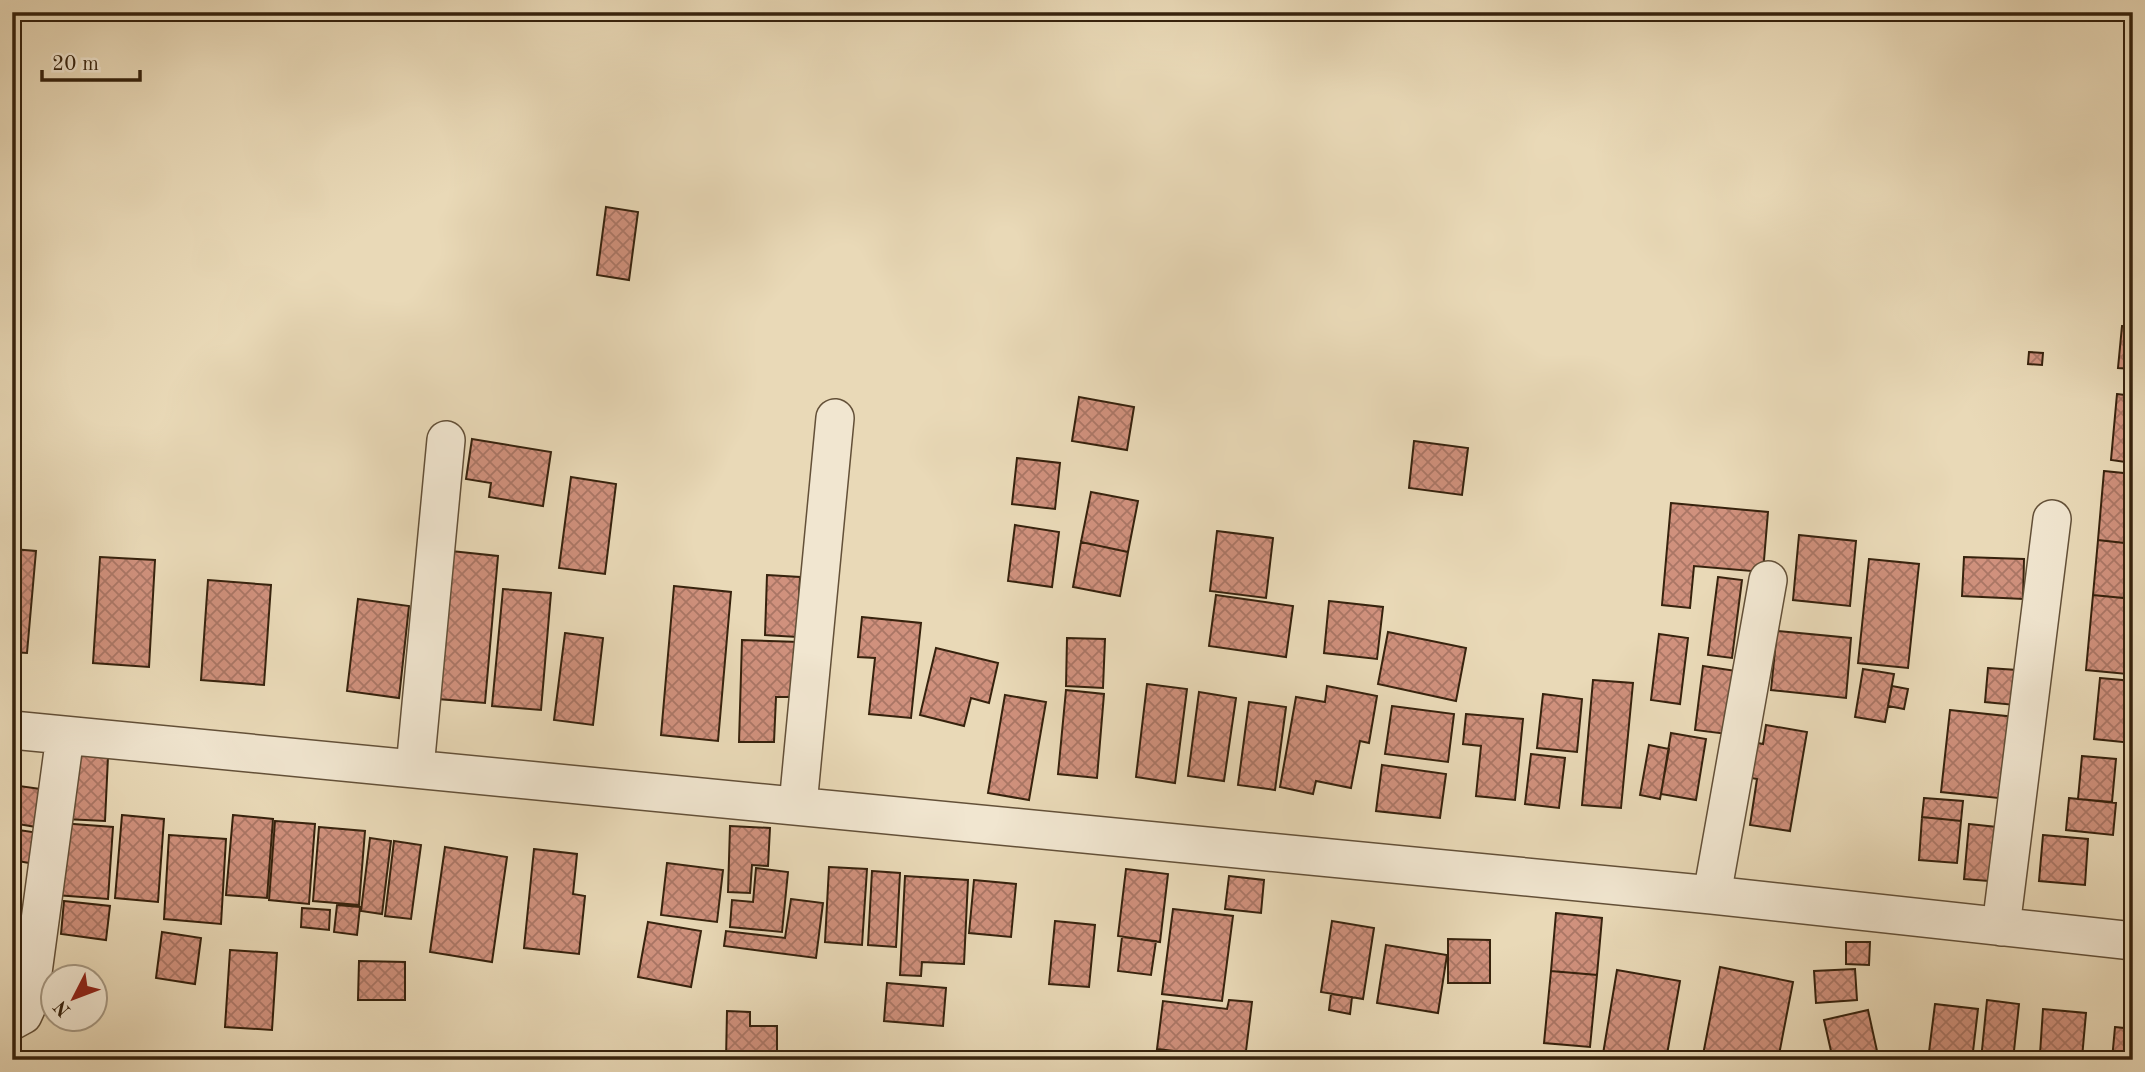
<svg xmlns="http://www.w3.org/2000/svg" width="2145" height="1072" viewBox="0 0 2145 1072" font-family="'Old Standard TT',serif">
  <defs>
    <pattern id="building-cross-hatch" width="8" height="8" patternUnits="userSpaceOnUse" patternTransform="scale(1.75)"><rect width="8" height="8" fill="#d0917d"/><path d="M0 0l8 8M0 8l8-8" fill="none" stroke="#aa7665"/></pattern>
  </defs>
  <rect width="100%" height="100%" fill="#e9d9b7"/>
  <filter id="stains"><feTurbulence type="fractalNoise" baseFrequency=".00286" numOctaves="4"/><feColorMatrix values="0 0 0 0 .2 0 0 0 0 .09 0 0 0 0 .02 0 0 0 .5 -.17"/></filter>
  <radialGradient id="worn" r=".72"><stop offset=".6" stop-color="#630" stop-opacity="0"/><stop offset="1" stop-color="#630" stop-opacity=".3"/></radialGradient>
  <path fill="url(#building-cross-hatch)" stroke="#36220d" stroke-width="2" d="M 606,207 L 638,212 L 629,280 L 597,275 Z
    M 2122,326 L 2133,327 L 2133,369 L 2118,368 Z
    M 2029,352 L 2043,353 L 2042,365 L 2028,364 Z
    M 2117,394 L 2133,396 L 2133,463 L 2111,460 Z
    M 1079,397 L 1134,407 L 1127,450 L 1072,441 Z
    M 472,439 L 551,452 L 543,506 L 489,497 L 491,483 L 466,479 Z
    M 1414,441 L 1468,448 L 1462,495 L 1409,488 Z
    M 1017,458 L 1060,463 L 1055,509 L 1012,504 Z
    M 2104,471 L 2133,474 L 2133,544 L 2098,540 Z
    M 571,477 L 616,484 L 605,574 L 559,568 Z
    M 1091,492 L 1138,501 L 1128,552 L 1081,542 Z
    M 1671,503 L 1768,512 L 1763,572 L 1694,566 L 1690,608 L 1662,605 Z
    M 1015,525 L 1059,532 L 1052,587 L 1008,581 Z
    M 1217,531 L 1273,538 L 1266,598 L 1210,591 Z
    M 1799,535 L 1856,541 L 1850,606 L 1793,600 Z
    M 2098,540 L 2133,544 L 2133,599 L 2093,595 Z
    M 1081,542 L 1128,552 L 1120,596 L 1073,587 Z
    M 12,549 L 36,551 L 27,653 L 12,652 Z
    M 451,551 L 498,556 L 485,703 L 438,699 Z
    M 100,557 L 155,560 L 149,667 L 93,663 Z
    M 1964,557 L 2024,559 L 2023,599 L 1962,596 Z
    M 1869,559 L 1919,564 L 1908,668 L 1858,663 Z
    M 767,575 L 800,577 L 797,637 L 765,635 Z
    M 1718,577 L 1742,580 L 1732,658 L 1708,655 Z
    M 208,580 L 271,585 L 264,685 L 201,680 Z
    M 674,586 L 731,592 L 718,741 L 661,735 Z
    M 503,589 L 551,593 L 541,710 L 492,706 Z
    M 1216,595 L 1293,606 L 1286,657 L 1209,646 Z
    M 2093,595 L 2133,599 L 2127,674 L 2086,670 Z
    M 358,599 L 409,606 L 399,698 L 347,691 Z
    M 1329,601 L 1383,607 L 1377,659 L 1324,653 Z
    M 862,617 L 921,623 L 911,718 L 869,714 L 875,658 L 858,657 Z
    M 1777,631 L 1851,638 L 1846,698 L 1771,690 Z
    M 1388,632 L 1466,648 L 1456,701 L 1378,684 Z
    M 565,633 L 603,638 L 593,725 L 554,720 Z
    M 1659,634 L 1688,638 L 1680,704 L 1651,700 Z
    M 1067,638 L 1105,639 L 1103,688 L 1066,686 Z
    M 742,640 L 799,642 L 797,697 L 776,697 L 774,742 L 739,742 Z
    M 936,648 L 998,663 L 989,703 L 971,698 L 964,726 L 920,715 Z
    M 1703,666 L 1743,672 L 1735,735 L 1695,730 Z
    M 1988,668 L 2017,670 L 2015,705 L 1985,702 Z
    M 1863,669 L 1894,674 L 1885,722 L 1855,717 Z
    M 2100,678 L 2133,681 L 2132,743 L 2094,739 Z
    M 1593,680 L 1633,683 L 1621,808 L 1582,805 Z
    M 1147,684 L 1187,689 L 1175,783 L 1136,777 Z
    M 1327,686 L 1377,696 L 1369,743 L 1360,741 L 1351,788 L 1316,781 L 1313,794 L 1280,787 L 1296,697 L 1325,702 Z
    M 1892,686 L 1908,689 L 1904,709 L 1888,706 Z
    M 1066,690 L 1104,694 L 1097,778 L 1058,774 Z
    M 1199,692 L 1236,698 L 1224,781 L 1188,776 Z
    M 1543,694 L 1582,699 L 1577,752 L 1537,748 Z
    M 1005,695 L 1046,702 L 1029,800 L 988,793 Z
    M 1249,702 L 1286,707 L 1275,790 L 1238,785 Z
    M 1392,706 L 1454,714 L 1448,762 L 1385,754 Z
    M 1950,710 L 2015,717 L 2008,799 L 1941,792 Z
    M 1466,714 L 1523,719 L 1515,800 L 1476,796 L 1481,746 L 1463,744 Z
    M 1766,725 L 1807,732 L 1790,831 L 1750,825 L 1757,779 L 1741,776 L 1747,741 L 1763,744 Z
    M 1671,733 L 1706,739 L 1696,800 L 1661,794 Z
    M 1649,745 L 1669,749 L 1660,799 L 1640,795 Z
    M 1531,754 L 1565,758 L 1559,808 L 1525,804 Z
    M 68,755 L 108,757 L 105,821 L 65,819 Z
    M 2082,756 L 2116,759 L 2112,802 L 2078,799 Z
    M 1382,765 L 1446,774 L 1440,818 L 1376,811 Z
    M 12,785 L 41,789 L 36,827 L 12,823 Z
    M 1924,798 L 1963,801 L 1961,821 L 1922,817 Z
    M 2069,798 L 2116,803 L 2113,835 L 2066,830 Z
    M 122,815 L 164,819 L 158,902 L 115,898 Z
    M 233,815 L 273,819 L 267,898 L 226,895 Z
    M 1922,817 L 1961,821 L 1957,863 L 1919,860 Z
    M 275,821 L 315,824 L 309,904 L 269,900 Z
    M 60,823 L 113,827 L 108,899 L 56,895 Z
    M 1969,824 L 2006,828 L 2001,882 L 1964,879 Z
    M 730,826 L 770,828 L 768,866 L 752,865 L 750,893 L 728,892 Z
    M 319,827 L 365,831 L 359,905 L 313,901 Z
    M 12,829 L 39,833 L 35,864 L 12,860 Z
    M 169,835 L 226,839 L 221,924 L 164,919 Z
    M 2043,835 L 2088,839 L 2085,885 L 2039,881 Z
    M 370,838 L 391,841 L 382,914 L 361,911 Z
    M 394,841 L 421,845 L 411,919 L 385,916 Z
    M 445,847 L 507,857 L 492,962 L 430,952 Z
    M 534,849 L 577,854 L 573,894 L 585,896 L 579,954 L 524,948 Z
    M 667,863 L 723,870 L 717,922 L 661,915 Z
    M 829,867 L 867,869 L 862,945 L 825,942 Z
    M 756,868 L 788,872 L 782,932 L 730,927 L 732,900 L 753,902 Z
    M 1126,869 L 1168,874 L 1160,942 L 1118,936 Z
    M 872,871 L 900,873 L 896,947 L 868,945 Z
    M 905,876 L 968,880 L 964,964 L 922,962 L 921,976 L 900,975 Z
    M 1229,876 L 1264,880 L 1261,913 L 1225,909 Z
    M 974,880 L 1016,884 L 1011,937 L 969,933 Z
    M 791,899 L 823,903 L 816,958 L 724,946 L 726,931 L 785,938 Z
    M 64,901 L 110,906 L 106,940 L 61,934 Z
    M 337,905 L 360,907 L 357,935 L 334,932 Z
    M 302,908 L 330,910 L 329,930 L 301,927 Z
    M 1173,909 L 1233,916 L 1222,1001 L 1162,994 Z
    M 1556,913 L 1602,918 L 1597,975 L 1551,971 Z
    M 1055,921 L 1095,925 L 1089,987 L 1049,984 Z
    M 1332,921 L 1374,928 L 1363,999 L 1321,992 Z
    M 648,922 L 701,931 L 691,987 L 638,977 Z
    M 162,932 L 201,938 L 195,984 L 156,978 Z
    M 1122,937 L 1156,941 L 1151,975 L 1118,971 Z
    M 1448,939 L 1490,940 L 1490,983 L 1448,983 Z
    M 1846,942 L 1870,942 L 1869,965 L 1846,964 Z
    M 1386,945 L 1447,955 L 1438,1013 L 1377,1003 Z
    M 12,946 L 17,947 L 14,997 L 12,997 Z
    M 230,950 L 277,953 L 272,1030 L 225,1027 Z
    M 359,961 L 405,962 L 405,1000 L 358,1000 Z
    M 1720,967 L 1793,982 L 1778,1060 L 1702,1060 Z
    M 1855,969 L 1857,1000 L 1816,1003 L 1814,971 Z
    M 1617,970 L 1680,981 L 1666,1060 L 1602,1060 Z
    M 1551,971 L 1597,975 L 1590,1047 L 1544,1043 Z
    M 887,983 L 946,988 L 943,1026 L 884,1021 Z
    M 1331,994 L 1352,997 L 1350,1014 L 1329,1010 Z
    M 1229,1000 L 1252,1002 L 1245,1059 L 1157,1049 L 1163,1001 L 1227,1009 Z
    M 1987,1000 L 2019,1004 L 2013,1060 L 1981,1060 Z
    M 1935,1004 L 1978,1009 L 1972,1060 L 1928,1060 Z
    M 2043,1009 L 2086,1013 L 2082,1058 L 2040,1054 Z
    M 1868,1010 L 1879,1060 L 1833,1060 L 1824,1020 Z
    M 727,1011 L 750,1012 L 750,1026 L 777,1026 L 777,1060 L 726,1060 Z
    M 2115,1027 L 2133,1029 L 2133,1060 L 2112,1060 Z
    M 2046,1055 L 2071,1057 L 2071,1060 L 2045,1060 Z"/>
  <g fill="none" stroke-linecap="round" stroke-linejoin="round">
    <defs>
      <path id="minor" d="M 12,730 L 1712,895 L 2133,941
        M 415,768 L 446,440
        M 798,805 L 835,418
        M 1712,895 L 1768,580
        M 2001,927 L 2052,519
        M 12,1021 L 23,1015 L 29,1002 L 65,736"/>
    </defs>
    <use href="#minor" stroke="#635038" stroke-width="40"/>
    <use href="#minor" stroke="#f1e6d0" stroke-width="37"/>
  </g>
  <rect width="2145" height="1072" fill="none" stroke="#e9d9b7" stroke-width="42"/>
  <rect x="14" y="14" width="2117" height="1044" fill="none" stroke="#36220d" stroke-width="3.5"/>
  <rect x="21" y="21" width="2103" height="1030" fill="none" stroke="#36220d" stroke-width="2"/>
  <g transform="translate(74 998) rotate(228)"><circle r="33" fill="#f1e6d0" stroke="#a69882" stroke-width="2"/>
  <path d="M0-5L12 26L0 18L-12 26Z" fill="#8f2418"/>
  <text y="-10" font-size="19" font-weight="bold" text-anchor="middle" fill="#36220d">N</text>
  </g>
  <path d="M42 70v10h98v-10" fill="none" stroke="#36220d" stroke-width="3.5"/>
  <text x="52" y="70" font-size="21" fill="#36220d" stroke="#f1e6d0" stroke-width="5" paint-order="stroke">20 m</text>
  <rect width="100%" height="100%" filter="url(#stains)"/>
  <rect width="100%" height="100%" fill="url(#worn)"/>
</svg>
